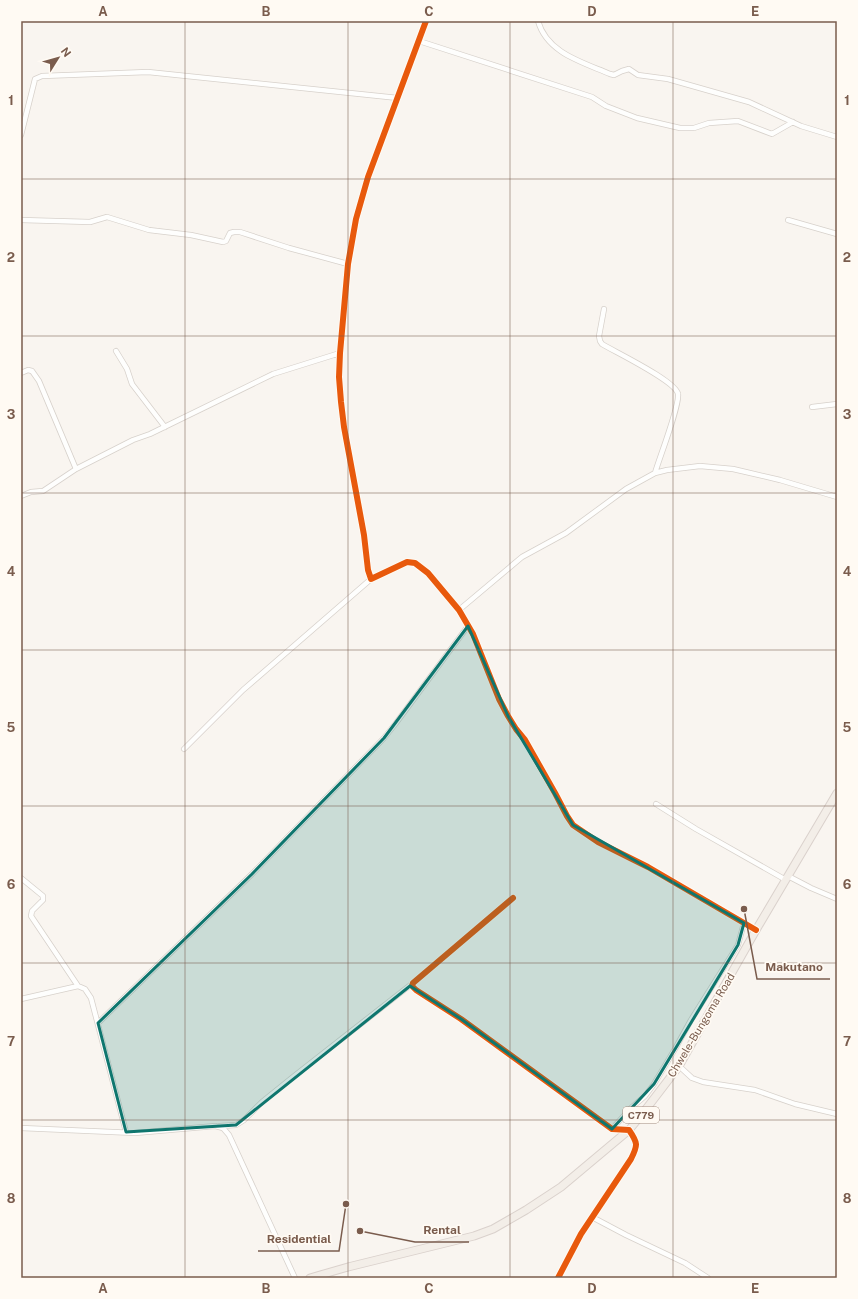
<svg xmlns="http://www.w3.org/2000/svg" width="858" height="1299" viewBox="0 0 858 1299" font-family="'Public Sans',sans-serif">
  <rect width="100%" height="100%" fill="#f9f5f0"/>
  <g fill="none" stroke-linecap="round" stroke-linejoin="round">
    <defs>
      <path id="minor" d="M 426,21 L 368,177 L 356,219 L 348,264 L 340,353 L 339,377 L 341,402 L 344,427 L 364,535 L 368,570 L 371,579 L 407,562 L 415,563 L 428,573 L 459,610 L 473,634 L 499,699 L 508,716 L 516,729 L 525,740 L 555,793 L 567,816 L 573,825 L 598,842 L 648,867 L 756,930
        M 538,21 C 547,53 582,62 610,74 L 614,75 L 622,71 L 629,69 L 638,75 L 668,79 L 749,102 L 801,126 L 837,137
        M 419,41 L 592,97 L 606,106 L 637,118 L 680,128 L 694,128 L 709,123 L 738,121 L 772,134 L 793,122
        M 21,135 L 35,79 L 42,76 L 148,72 L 398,98
        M 21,220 L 90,222 L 107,217 L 149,230 L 191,235 L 223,242 L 226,241 L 230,233 L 234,232 L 240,232 L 289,248 L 348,264
        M 788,220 L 837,234
        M 604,309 L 599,336 L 600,341 L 602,344 C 615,352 676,381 678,394 C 680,405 659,459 655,473
        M 116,351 L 127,369 L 132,384 L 165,427
        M 21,373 L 28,370 L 32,371 L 39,381 L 76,469
        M 812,407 L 837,404
        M 21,496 L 31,492 L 43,491 L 76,469 L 133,440 L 150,434 L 273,374 L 340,353
        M 459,610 L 522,557 L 566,533 L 626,489 L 655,473 L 667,470 L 700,466 L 733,469 L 780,480 L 837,497
        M 184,749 L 243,690 L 371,579
        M 656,804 L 696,829 L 786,880
        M 788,876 L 811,888 L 837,899
        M 21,878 L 43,896 L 43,900 L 32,911 L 31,916 L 78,986
        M 513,898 L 413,983 L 412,986 L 416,990 L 461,1019 L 612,1129 L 629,1130 C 638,1143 638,1145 631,1159 L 581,1234 L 558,1278
        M 21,999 L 78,986 L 85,989 L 91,998 L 126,1132
        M 98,1023 L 252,874 L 384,738 L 396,723 L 468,626
        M 679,1066 L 692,1078 L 703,1082 L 755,1090 L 795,1104 L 837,1114
        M 220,1126 L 236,1125 L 244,1120 L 262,1102 L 293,1077 L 413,983
        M 21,1128 L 135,1133 L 215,1126 L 223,1128 L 229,1135 L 295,1278
        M 612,1129 L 631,1108 L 645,1096 L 654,1084 L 675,1049 L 691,1020 L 738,945 L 744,923
        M 592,1217 L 626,1235 L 685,1263 L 708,1278"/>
      <path id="primary" d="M 310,1278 L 348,1267 L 474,1236 L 493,1229 L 526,1210 L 561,1187 L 629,1130 L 643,1113 L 679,1066 L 756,930 L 837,793"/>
    </defs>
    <use href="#minor" stroke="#d7d1cb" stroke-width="6"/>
    <use href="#primary" stroke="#dad1cc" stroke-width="9"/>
    <use href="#minor" stroke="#fefefd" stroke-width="4.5"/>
    <use href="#primary" stroke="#f3eee8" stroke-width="7"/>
    <defs>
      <path id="cycleway" d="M 426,21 L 368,177 L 356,219 L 348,264 L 340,353 L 339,377 L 341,402 L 344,427 L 364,535 L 368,570 L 371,579 L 407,562 L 415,563 L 428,573 L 459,610 L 473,634 L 499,699 L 508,716 L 516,729 L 525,740 L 555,793 L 567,816 L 573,825 L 598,842 L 648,867 L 756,930
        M 513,898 L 413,983 L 412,986 L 416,990 L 461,1019 L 612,1129 L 629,1130 C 638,1143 638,1145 631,1159 L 581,1234 L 558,1278"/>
    </defs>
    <use href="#cycleway" stroke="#fffaf3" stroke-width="8"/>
    <use href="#cycleway" stroke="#e8590c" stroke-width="6"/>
  </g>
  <path fill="#0f766e" fill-opacity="0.2" stroke="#0f766e" stroke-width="3" stroke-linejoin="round" d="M 468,626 L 508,716 L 573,825 L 744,923 L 738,945 L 654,1084 L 612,1129 L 461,1019 L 410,986 L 236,1125 L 126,1132 L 98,1023 L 252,874 L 384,738 Z"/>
  <path fill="none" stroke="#7a5c4d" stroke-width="1" stroke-opacity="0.55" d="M 185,21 L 185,1278M 348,21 L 348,1278M 510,21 L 510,1278M 673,21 L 673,1278M 21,179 L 837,179M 21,336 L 837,336M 21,493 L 837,493M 21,650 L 837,650M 21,806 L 837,806M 21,963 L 837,963M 21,1120 L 837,1120"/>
  <g text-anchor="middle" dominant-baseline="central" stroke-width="3.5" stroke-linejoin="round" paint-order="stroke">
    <rect fill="#fffaf3" stroke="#a28b7f" stroke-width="1" x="623" y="1107" width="36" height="16" rx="3"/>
    <g font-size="10" font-weight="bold" fill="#7a5c4d">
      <text x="641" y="1115">C779</text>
    </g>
    <g font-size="11" fill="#7a5c4d" stroke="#fffaf3">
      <text transform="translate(701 1025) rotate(-59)">Chwele-Bungoma Road</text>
    </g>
  </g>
  <path fill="none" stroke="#7a5c4d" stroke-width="1.5" d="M744 909L757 979H830M360 1231L415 1242H469M346 1204L339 1251H258"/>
  <g fill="#7a5c4d" stroke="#fffaf3" stroke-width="1.5">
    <circle cx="744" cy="909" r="4"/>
    <circle cx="360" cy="1231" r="4"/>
    <circle cx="346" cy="1204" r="4"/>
  </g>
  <g font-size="12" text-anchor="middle" font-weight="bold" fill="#7a5c4d" stroke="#fffaf3" stroke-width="3.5" stroke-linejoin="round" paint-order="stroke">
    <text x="794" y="971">Makutano</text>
    <text x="442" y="1234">Rental</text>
    <text x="299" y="1243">Residential</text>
  </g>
  <rect width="858" height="1299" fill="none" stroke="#fffaf3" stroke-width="44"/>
  <g transform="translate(58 58) rotate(53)" stroke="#fffaf3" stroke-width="3" paint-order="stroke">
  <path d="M0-3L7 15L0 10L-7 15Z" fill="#7a5c4d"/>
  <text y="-6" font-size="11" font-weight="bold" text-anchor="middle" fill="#7a5c4d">N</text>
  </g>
  <rect x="22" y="22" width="814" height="1255" fill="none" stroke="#7a5c4d" stroke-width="1.5"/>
  <g font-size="13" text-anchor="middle" font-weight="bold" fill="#7a5c4d">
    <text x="103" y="16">A</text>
    <text x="266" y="16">B</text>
    <text x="429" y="16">C</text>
    <text x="592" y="16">D</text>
    <text x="755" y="16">E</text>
    <text x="11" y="105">1</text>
    <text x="847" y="105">1</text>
    <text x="11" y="262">2</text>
    <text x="847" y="262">2</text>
    <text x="11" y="419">3</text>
    <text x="847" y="419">3</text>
    <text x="11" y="576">4</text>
    <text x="847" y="576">4</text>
    <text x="11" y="732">5</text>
    <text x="847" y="732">5</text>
    <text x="11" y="889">6</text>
    <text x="847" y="889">6</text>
    <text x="11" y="1046">7</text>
    <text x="847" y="1046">7</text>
    <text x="11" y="1203">8</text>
    <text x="847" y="1203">8</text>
    <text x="103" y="1293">A</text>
    <text x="266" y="1293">B</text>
    <text x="429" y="1293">C</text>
    <text x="592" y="1293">D</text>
    <text x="755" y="1293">E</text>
  </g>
</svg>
